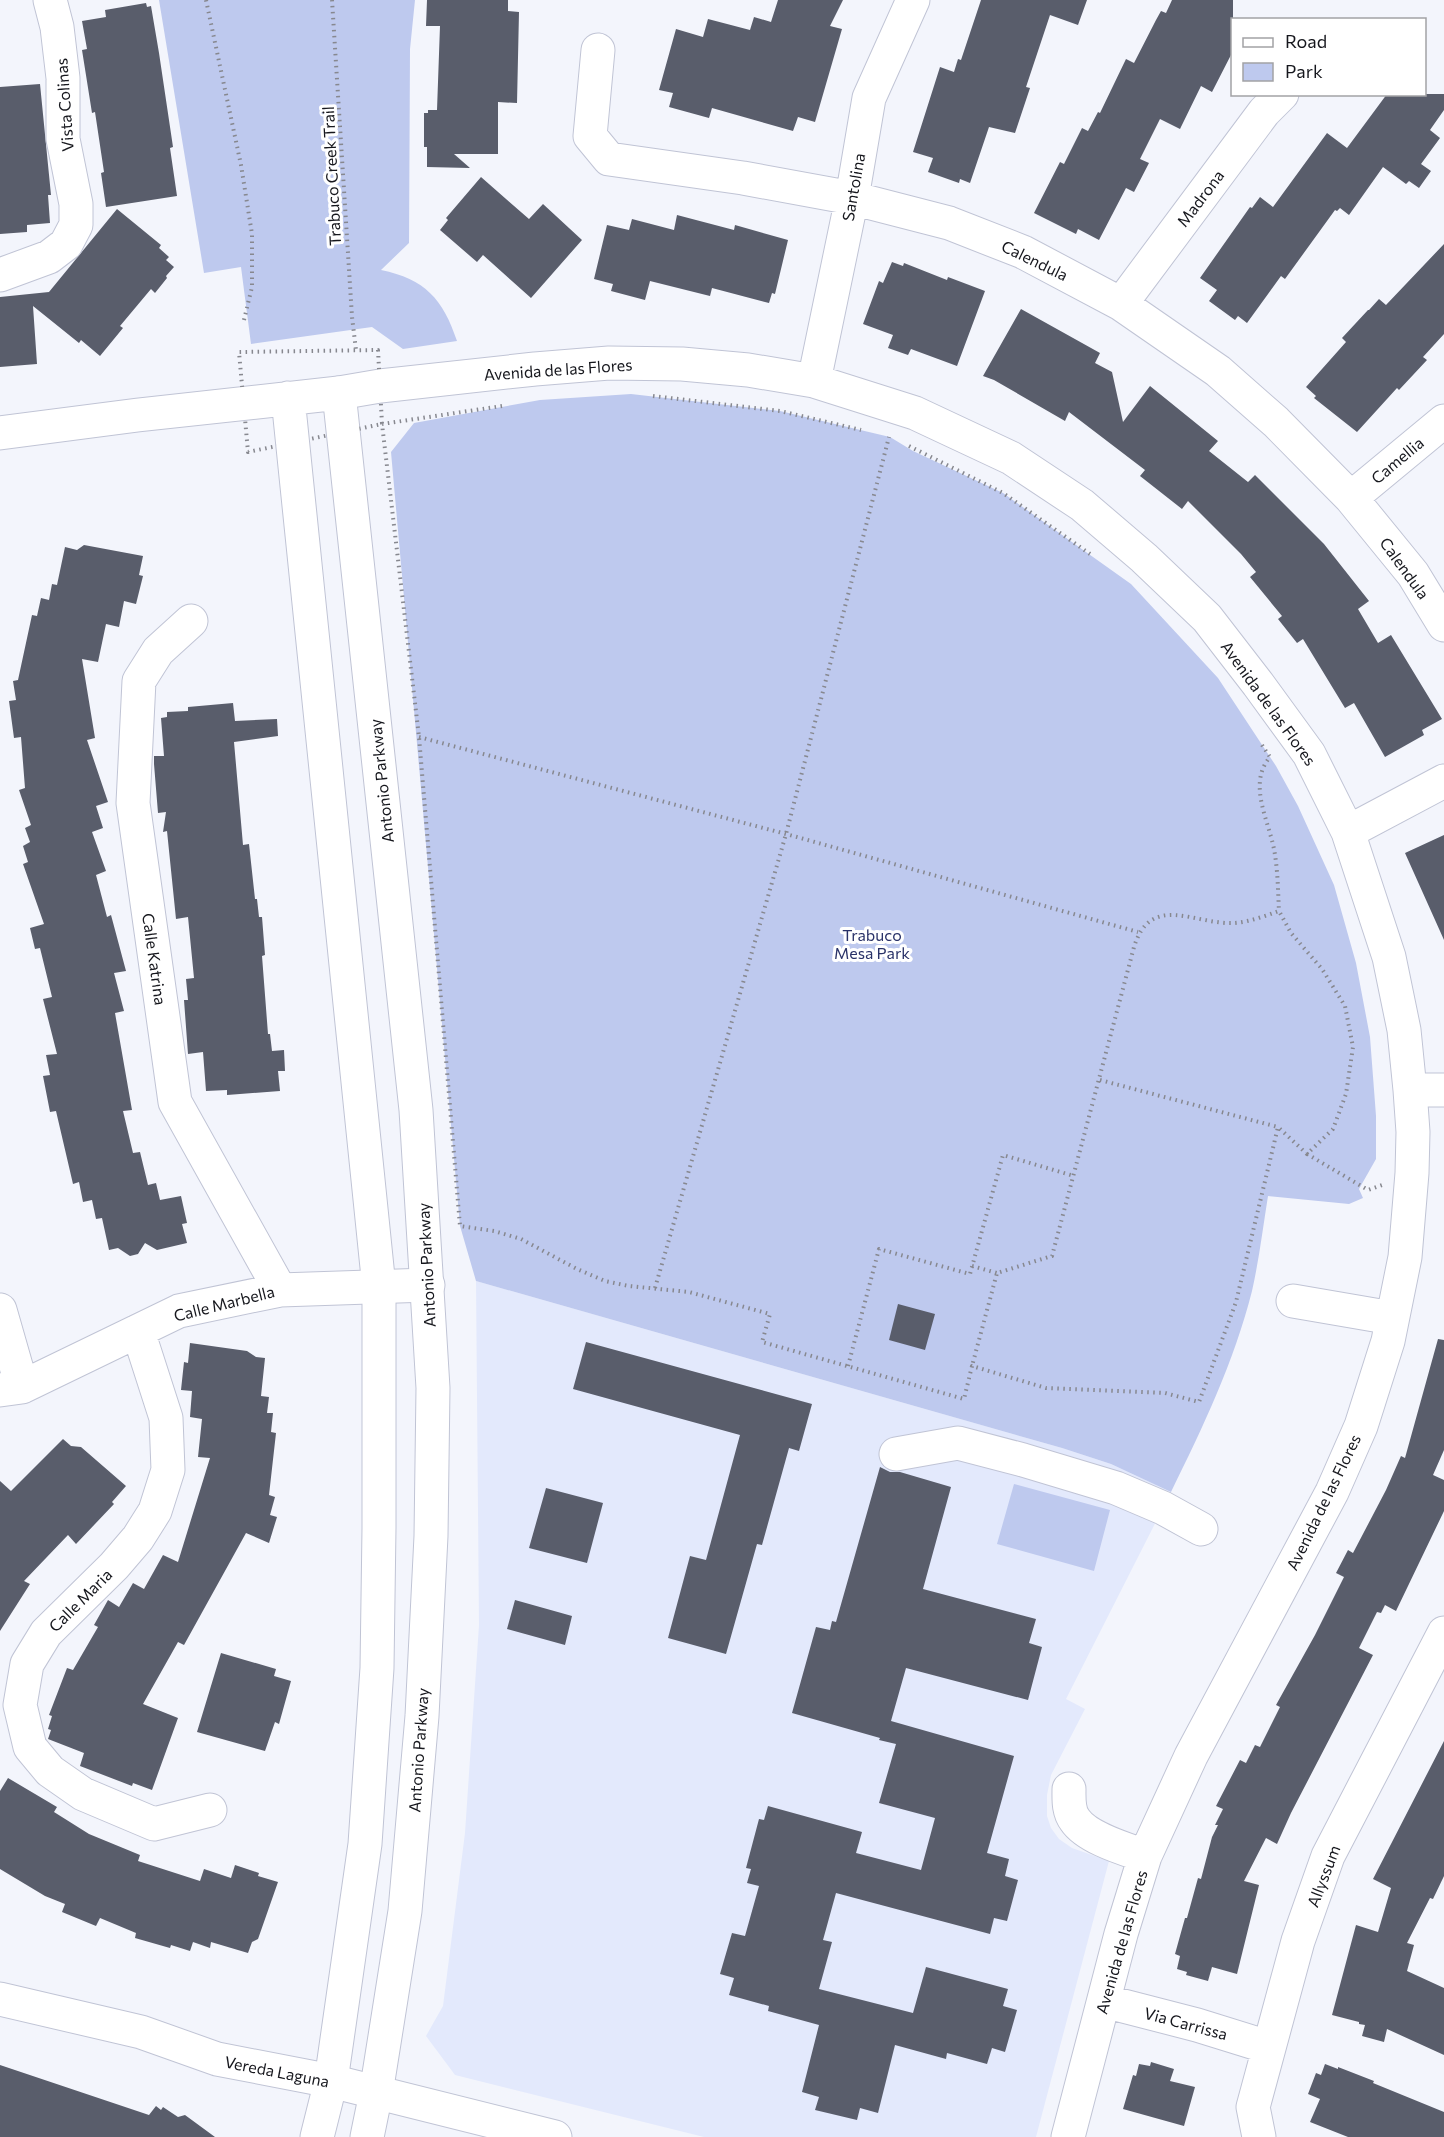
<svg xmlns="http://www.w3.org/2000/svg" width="1444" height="2137" viewBox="0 0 1444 2137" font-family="Commissioner,sans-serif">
  <rect width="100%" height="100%" fill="#f3f5fc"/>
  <path fill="#e3e9fc" d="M 476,1281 L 1062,1448 L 1111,1464 L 1171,1492 L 1066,1699 L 1085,1709 L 1051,1775 L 1047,1795 L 1047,1816 L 1051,1828 L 1059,1839 L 1072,1848 L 1109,1861 L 1036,2137 L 704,2137 L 455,2075 L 426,2036 L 443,2006 L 465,1833 L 479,1625 Z"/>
  <path fill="#bec9ee" d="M 159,0 L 415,0 L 410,49 L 409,243 L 381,270 C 425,279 443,299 457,341 L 403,349 L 372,327 L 251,344 L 241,267 L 204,273 Z
    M 631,394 L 780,411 L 890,437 L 913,451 L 1003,493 L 1131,584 L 1218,678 L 1276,766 L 1298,806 L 1334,885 L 1356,963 L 1370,1037 L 1376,1116 L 1376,1159 L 1359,1189 L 1363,1198 L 1349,1204 L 1268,1196 C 1263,1227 1259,1260 1252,1291 C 1234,1362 1203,1427 1171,1492 L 1111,1464 L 1062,1448 L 476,1281 L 460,1226 L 391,452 L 414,423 L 540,400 Z
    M 1014,1484 L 1110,1510 L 1094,1571 L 997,1544 Z"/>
  <path fill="#595d6b" d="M 427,0 L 508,0 L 508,11 L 519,12 L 517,103 L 498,102 L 498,154 L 454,154 L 470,168 L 427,167 L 427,147 L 424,147 L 424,113 L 428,113 L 428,110 L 437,110 L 440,26 L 426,26 Z
    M 778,0 L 843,0 L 830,26 L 842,29 L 815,122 L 798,117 L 793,131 L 712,108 L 709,118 L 669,107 L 673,93 L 659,90 L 676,29 L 703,37 L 708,19 L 750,30 L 754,17 L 771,22 Z
    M 981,0 L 1087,0 L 1078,25 L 1050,15 L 1026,87 L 1030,88 L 1015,133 L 989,127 L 970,183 L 960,179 L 959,183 L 928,172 L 933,158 L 913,152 L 940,67 L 954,72 L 958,59 L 961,60 Z
    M 1172,0 L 1233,0 L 1233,51 L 1212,92 L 1201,86 L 1180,129 L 1160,119 L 1140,159 L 1149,163 L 1134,192 L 1126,188 L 1099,240 L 1078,229 L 1076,234 L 1034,213 L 1060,162 L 1064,164 L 1082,128 L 1088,131 L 1098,112 L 1100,113 L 1126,59 L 1134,63 L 1156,20 L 1161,11 L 1166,13 Z
    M 146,3 L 147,7 L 151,6 L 159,53 L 173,147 L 170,148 L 177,196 L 106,207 L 101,173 L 104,172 L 95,112 L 92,113 L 82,50 L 87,49 L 82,21 L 106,17 L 105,10 Z
    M 40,84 L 51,195 L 48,195 L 50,223 L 27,225 L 27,232 L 0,234 L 0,87 Z
    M 1387,94 L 1444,94 L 1444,110 L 1430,130 L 1440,138 L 1421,164 L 1431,171 L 1419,188 L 1409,181 L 1406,184 L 1383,167 L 1349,215 L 1340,208 L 1337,211 L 1335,210 L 1285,279 L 1281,276 L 1247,323 L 1238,316 L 1235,320 L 1209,301 L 1217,290 L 1200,278 L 1250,207 L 1252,208 L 1260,197 L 1273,207 L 1327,133 L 1347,148 Z
    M 481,177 L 529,219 L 543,204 L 582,240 L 531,298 L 483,255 L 477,262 L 440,230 L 448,220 L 446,218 Z
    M 117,209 L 161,245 L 159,248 L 169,257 L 166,260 L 174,267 L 166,276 L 167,278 L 155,293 L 151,289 L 120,326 L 123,328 L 100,356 L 81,340 L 79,343 L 33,306 L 37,364 L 0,367 L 0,297 L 49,292 Z
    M 677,215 L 734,230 L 735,225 L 788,240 L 775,294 L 772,293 L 769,303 L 712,288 L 710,296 L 650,281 L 645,300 L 611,291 L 613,284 L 594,279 L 607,225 L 629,230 L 632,219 L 674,230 Z
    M 1444,244 L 1444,334 L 1423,357 L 1427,360 L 1399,390 L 1397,388 L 1357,432 L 1314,398 L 1316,396 L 1306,387 L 1346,342 L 1342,338 L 1368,310 L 1369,310 L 1379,299 L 1386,305 Z
    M 892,262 L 903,266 L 904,263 L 947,280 L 948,277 L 985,291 L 957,366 L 911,349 L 908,355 L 888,348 L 893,335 L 863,324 L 879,281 L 883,283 Z
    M 1021,309 L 1100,353 L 1095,363 L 1112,372 L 1123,422 L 1150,386 L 1218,441 L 1209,451 L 1248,482 L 1255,475 L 1324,544 L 1369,601 L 1358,609 L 1378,643 L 1391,635 L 1442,719 L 1422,730 L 1424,735 L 1385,757 L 1354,703 L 1345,708 L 1303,639 L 1297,643 L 1278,619 L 1282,616 L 1250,577 L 1256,572 L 1241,554 L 1188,501 L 1182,509 L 1140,476 L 1145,470 L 1069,412 L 1065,421 L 994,380 L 983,376 Z
    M 84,545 L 143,556 L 139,575 L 143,576 L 136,604 L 124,601 L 119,627 L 106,624 L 98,662 L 82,659 L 95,738 L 87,740 L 108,802 L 96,806 L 103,828 L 92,832 L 106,871 L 96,875 L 107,917 L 111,915 L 126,971 L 114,973 L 124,1011 L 115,1013 L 132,1110 L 123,1111 L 133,1153 L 140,1152 L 148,1185 L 156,1183 L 160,1200 L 181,1196 L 187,1223 L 182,1224 L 187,1243 L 157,1250 L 145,1243 L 138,1254 L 130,1256 L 118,1248 L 109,1250 L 102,1218 L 96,1219 L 92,1200 L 83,1202 L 79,1182 L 73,1184 L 56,1111 L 50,1112 L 43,1076 L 50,1075 L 46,1055 L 57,1054 L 43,999 L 52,997 L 40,948 L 35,949 L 30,928 L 44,924 L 23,864 L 28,862 L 23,846 L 30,842 L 25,828 L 31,825 L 19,790 L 25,788 L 21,737 L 14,738 L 9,701 L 16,700 L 13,681 L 18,680 L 32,615 L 37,616 L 41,598 L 49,600 L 52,584 L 57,585 L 65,547 L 77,550 Z
    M 233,703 L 235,721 L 277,719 L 278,736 L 234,742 L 243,845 L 249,844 L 255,899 L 257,899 L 259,917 L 262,917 L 265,955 L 262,956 L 268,1034 L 270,1034 L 272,1051 L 284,1050 L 285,1071 L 278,1071 L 280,1091 L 227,1095 L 227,1090 L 206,1091 L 203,1052 L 188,1054 L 184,1000 L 188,1000 L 186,979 L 194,978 L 188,917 L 176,919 L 167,831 L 163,832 L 166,812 L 158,813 L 154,764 L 154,756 L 164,756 L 161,718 L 167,717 L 167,712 L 188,711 L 188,707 Z
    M 1444,835 L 1444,940 L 1405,853 Z
    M 898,1304 L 935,1314 L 925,1350 L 889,1340 Z
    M 1438,1339 L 1444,1340 L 1444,1450 L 1433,1475 L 1444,1480 L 1444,1511 L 1396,1611 L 1385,1605 L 1381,1613 L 1377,1612 L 1359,1648 L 1373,1655 L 1291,1813 L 1277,1844 L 1266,1838 L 1244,1881 L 1259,1885 L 1237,1974 L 1212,1967 L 1208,1981 L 1186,1975 L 1187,1972 L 1177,1969 L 1180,1956 L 1175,1954 L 1185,1918 L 1187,1918 L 1198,1878 L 1201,1879 L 1212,1837 L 1218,1825 L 1215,1825 L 1223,1809 L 1216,1806 L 1240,1760 L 1246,1763 L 1255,1745 L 1260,1747 L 1280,1707 L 1276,1705 L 1315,1635 L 1344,1577 L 1336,1573 L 1348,1550 L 1353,1553 L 1386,1490 L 1401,1456 L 1405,1458 Z
    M 586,1342 L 812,1404 L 799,1451 L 789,1448 L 762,1545 L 757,1544 L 726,1654 L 668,1638 L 690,1556 L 706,1560 L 740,1435 L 573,1389 Z
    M 190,1343 L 247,1351 L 256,1357 L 265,1358 L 261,1396 L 269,1397 L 267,1413 L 273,1413 L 271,1432 L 276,1433 L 269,1495 L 275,1497 L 270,1515 L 277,1517 L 269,1543 L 246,1533 L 184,1645 L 178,1642 L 143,1704 L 178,1718 L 152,1790 L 133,1783 L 132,1786 L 80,1766 L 84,1753 L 48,1739 L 51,1730 L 48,1729 L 52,1716 L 49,1715 L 67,1668 L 73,1670 L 98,1627 L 94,1625 L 108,1600 L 119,1607 L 133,1583 L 144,1589 L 163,1555 L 178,1562 L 210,1458 L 198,1457 L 202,1419 L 190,1417 L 192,1391 L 181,1390 L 184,1362 L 188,1363 Z
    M 63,1439 L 71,1446 L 81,1447 L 126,1486 L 112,1502 L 114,1504 L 76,1544 L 68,1535 L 24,1581 L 30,1584 L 0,1631 L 0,1481 L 11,1491 Z
    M 880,1467 L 890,1472 L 900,1472 L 951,1487 L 923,1589 L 1036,1619 L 1029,1643 L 1042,1647 L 1028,1700 L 906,1668 L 891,1721 L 1014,1756 L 987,1853 L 1009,1859 L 1005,1876 L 1018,1880 L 1007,1921 L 994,1918 L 990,1934 L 836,1893 L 823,1940 L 832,1942 L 819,1989 L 913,2013 L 926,1967 L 1008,1989 L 1003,2006 L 1017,2010 L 1005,2052 L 992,2048 L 987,2064 L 947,2053 L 946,2059 L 895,2045 L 878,2113 L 860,2108 L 857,2120 L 815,2110 L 819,2097 L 802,2092 L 819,2025 L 768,2011 L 769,2006 L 729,1995 L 734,1978 L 720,1974 L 732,1933 L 745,1936 L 759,1886 L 747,1883 L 751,1869 L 746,1868 L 759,1819 L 764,1820 L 768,1806 L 862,1832 L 856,1853 L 921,1870 L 935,1818 L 879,1803 L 896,1744 L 879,1740 L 880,1738 L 792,1713 L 816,1627 L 830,1630 L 832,1621 L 836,1622 Z
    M 546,1488 L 603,1503 L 587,1563 L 529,1548 Z
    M 515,1600 L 572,1616 L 565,1645 L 507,1629 Z
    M 221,1653 L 276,1669 L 274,1676 L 291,1681 L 279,1724 L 275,1722 L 265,1751 L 197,1732 Z
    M 1444,1741 L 1444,1876 L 1433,1899 L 1430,1898 L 1407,1943 L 1414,1945 L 1407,1971 L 1444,1988 L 1444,2055 L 1387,2029 L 1384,2042 L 1362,2036 L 1365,2025 L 1359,2024 L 1359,2022 L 1332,2015 L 1356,1925 L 1378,1932 L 1391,1888 L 1373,1879 Z
    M 8,1778 L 57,1807 L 54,1812 L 89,1834 L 140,1855 L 138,1861 L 200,1881 L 204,1869 L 231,1878 L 235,1865 L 259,1873 L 258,1876 L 278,1882 L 258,1939 L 252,1942 L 248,1953 L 211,1942 L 210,1948 L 193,1942 L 190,1951 L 171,1945 L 170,1948 L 135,1938 L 136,1933 L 100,1918 L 96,1926 L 62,1912 L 65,1904 L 45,1896 L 0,1869 L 0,1791 Z
    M 1151,2062 L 1174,2069 L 1170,2081 L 1195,2087 L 1184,2126 L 1123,2109 L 1133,2075 L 1136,2076 L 1139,2064 L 1150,2066 Z
    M 1325,2064 L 1338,2069 L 1338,2067 L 1374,2081 L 1373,2083 L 1444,2112 L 1444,2137 L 1348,2137 L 1310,2122 L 1320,2099 L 1308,2094 L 1316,2073 L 1321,2075 Z
    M 0,2065 L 149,2115 L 156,2106 L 161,2110 L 163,2107 L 178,2117 L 185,2115 L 215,2137 L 0,2137 Z"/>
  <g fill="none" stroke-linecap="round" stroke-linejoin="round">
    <defs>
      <path id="minor" d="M 598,50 L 590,136 L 609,159 L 743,178 L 852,198 L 949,223 L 1023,252 L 1121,304 L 1218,371 L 1276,422 L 1351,498 L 1413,574 L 1444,625
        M 0,275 L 49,257 L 66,244 L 76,225 L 76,204 L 63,139 L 63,78 L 57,27 L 50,0
        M 1121,304 L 1264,112 L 1282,94
        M 814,381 L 852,198 L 869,98 L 913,0
        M 339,393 L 380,386 L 535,369 L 609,363 L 682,364 L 748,370 L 814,381 L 915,413 L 1011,458 L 1082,505 L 1144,558 L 1207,618 L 1258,684 L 1309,754 L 1348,832 L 1389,957 L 1404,1030 L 1410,1090 L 1413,1132 L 1412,1173 L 1405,1257 L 1388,1341 L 1361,1426 L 1332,1492 L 1191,1756 L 1145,1856 L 1121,1934 L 1068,2137
        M 1351,498 L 1444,421
        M 191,621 L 158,651 L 139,681 L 133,803 L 175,1102 L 280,1290
        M 1348,832 L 1444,781
        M 1410,1090 L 1444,1090
        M 1293,1301 L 1392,1318
        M 0,1310 L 22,1387
        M 138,1331 L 166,1418 L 168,1470 L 155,1511 L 138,1538 L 114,1566 L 46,1633 L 27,1664 L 20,1705 L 30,1747 L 50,1771 L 83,1794 L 154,1824 L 210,1810
        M 0,1390 L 22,1387 L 179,1311 L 280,1290 L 428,1285
        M 896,1454 L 958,1443 L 1023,1460 L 1116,1488 L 1163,1508 L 1201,1529
        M 1069,1789 C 1069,1799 1068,1811 1075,1820 C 1087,1838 1125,1849 1145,1856
        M 0,1999 L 141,2032 L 217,2059 L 331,2081 L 555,2137
        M 1104,2001 L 1197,2025 L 1268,2047
        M 1259,2137 L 1253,2107 L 1298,1941 L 1328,1856 L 1444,1633"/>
      <path id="major" d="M 288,398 L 379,1287 L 379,1528 L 377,1668 L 365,1844 L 331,2081 L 317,2137
        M 0,433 L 138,415 L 339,393 L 416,1110 L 433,1388 L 431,1536 L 422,1716 L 405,1911 L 376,2093 L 367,2137"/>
    </defs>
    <use href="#minor" stroke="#c0c4d5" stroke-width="35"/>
    <use href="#major" stroke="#c0c4d5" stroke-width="35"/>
    <path stroke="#87888f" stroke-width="4" stroke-dasharray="1.5 4.5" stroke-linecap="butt" d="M 206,0 L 241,165 L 252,234 L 252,287 L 243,324
      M 332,0 L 352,317 L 356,350
      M 378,350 L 382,424 L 248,452 L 239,352 Z
      M 653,396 L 780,411 L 861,430
      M 502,406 L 382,424 L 419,737 L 460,1226 L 494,1231 L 521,1239 L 577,1269 L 605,1281 L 629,1286 L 689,1292 L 770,1314 L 762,1342 L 964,1399 L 972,1366 L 1046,1388 L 1165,1393 L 1199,1402 L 1236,1302 L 1278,1127 L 1307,1154 L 1333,1129 L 1346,1094 L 1353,1047 L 1345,1006 L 1322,969 L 1291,933 L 1279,911 C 1265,916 1249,922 1234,923 C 1195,925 1151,892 1134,947 L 1052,1256 L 997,1273 L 972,1366
      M 909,446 L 1003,493 L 1090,554
      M 419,737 L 786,834 L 1138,932
      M 1262,745 L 1270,757 C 1246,785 1271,824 1275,855 C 1278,874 1278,893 1279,911
      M 1100,1080 L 1278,1127
      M 1307,1154 L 1368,1190 L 1382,1185
      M 972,1266 L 997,1273
      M 655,1288 L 786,834 L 889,437
      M 848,1366 L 879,1249 L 970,1274 L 1003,1155 L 1074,1176"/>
    <use href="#minor" stroke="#fff" stroke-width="33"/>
    <use href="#major" stroke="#fff" stroke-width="33"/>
  </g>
  <g text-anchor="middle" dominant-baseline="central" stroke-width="6" stroke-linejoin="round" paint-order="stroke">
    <g font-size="16" fill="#16171d" stroke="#fff">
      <text transform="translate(64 105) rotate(-94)">Vista Colinas</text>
      <text transform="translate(331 176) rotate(-93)">Trabuco Creek Trail</text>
      <text transform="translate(853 187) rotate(-80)">Santolina</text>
      <text transform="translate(1200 198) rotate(-53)">Madrona</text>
      <text transform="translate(1035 260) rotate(26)">Calendula</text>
      <text transform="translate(558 369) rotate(-4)">Avenida de las Flores</text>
      <text transform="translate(1397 460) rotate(-40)">Camellia</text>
      <text transform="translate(1405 568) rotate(54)">Calendula</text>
      <text transform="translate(1269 703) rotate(54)">Avenida de las Flores</text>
      <text transform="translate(381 781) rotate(-96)">Antonio Parkway</text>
      <text transform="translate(155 959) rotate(82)">Calle Katrina</text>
      <text transform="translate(426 1265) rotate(-93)">Antonio Parkway</text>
      <text transform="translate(224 1303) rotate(-14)">Calle Marbella</text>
      <text transform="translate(1323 1502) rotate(-64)">Avenida de las Flores</text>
      <text transform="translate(80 1600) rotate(-45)">Calle Maria</text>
      <text transform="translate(418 1750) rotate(-86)">Antonio Parkway</text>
      <text transform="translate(1323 1876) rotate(-69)">Allyssum</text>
      <text transform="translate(1121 1942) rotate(-74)">Avenida de las Flores</text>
      <text transform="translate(1186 2023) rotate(15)">Via Carrissa</text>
      <text transform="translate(277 2071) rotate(11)">Vereda Laguna</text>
    </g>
    <g font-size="16" fill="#293268" stroke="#fff">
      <text x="872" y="934">Trabuco<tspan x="872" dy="18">Mesa Park</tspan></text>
    </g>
  </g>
  <rect x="1231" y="18" width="195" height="78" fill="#ffffff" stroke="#a2a2a5" stroke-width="1.5"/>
  <rect x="1243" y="38" width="30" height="9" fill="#ffffff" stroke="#a2a2a5" stroke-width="1.5"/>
  <text x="1285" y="48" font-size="18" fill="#16171d">Road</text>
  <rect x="1243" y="63" width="30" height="18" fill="#bec9ee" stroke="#a2a2a5" stroke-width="1.5"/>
  <text x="1285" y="78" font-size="18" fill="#16171d">Park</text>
</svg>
